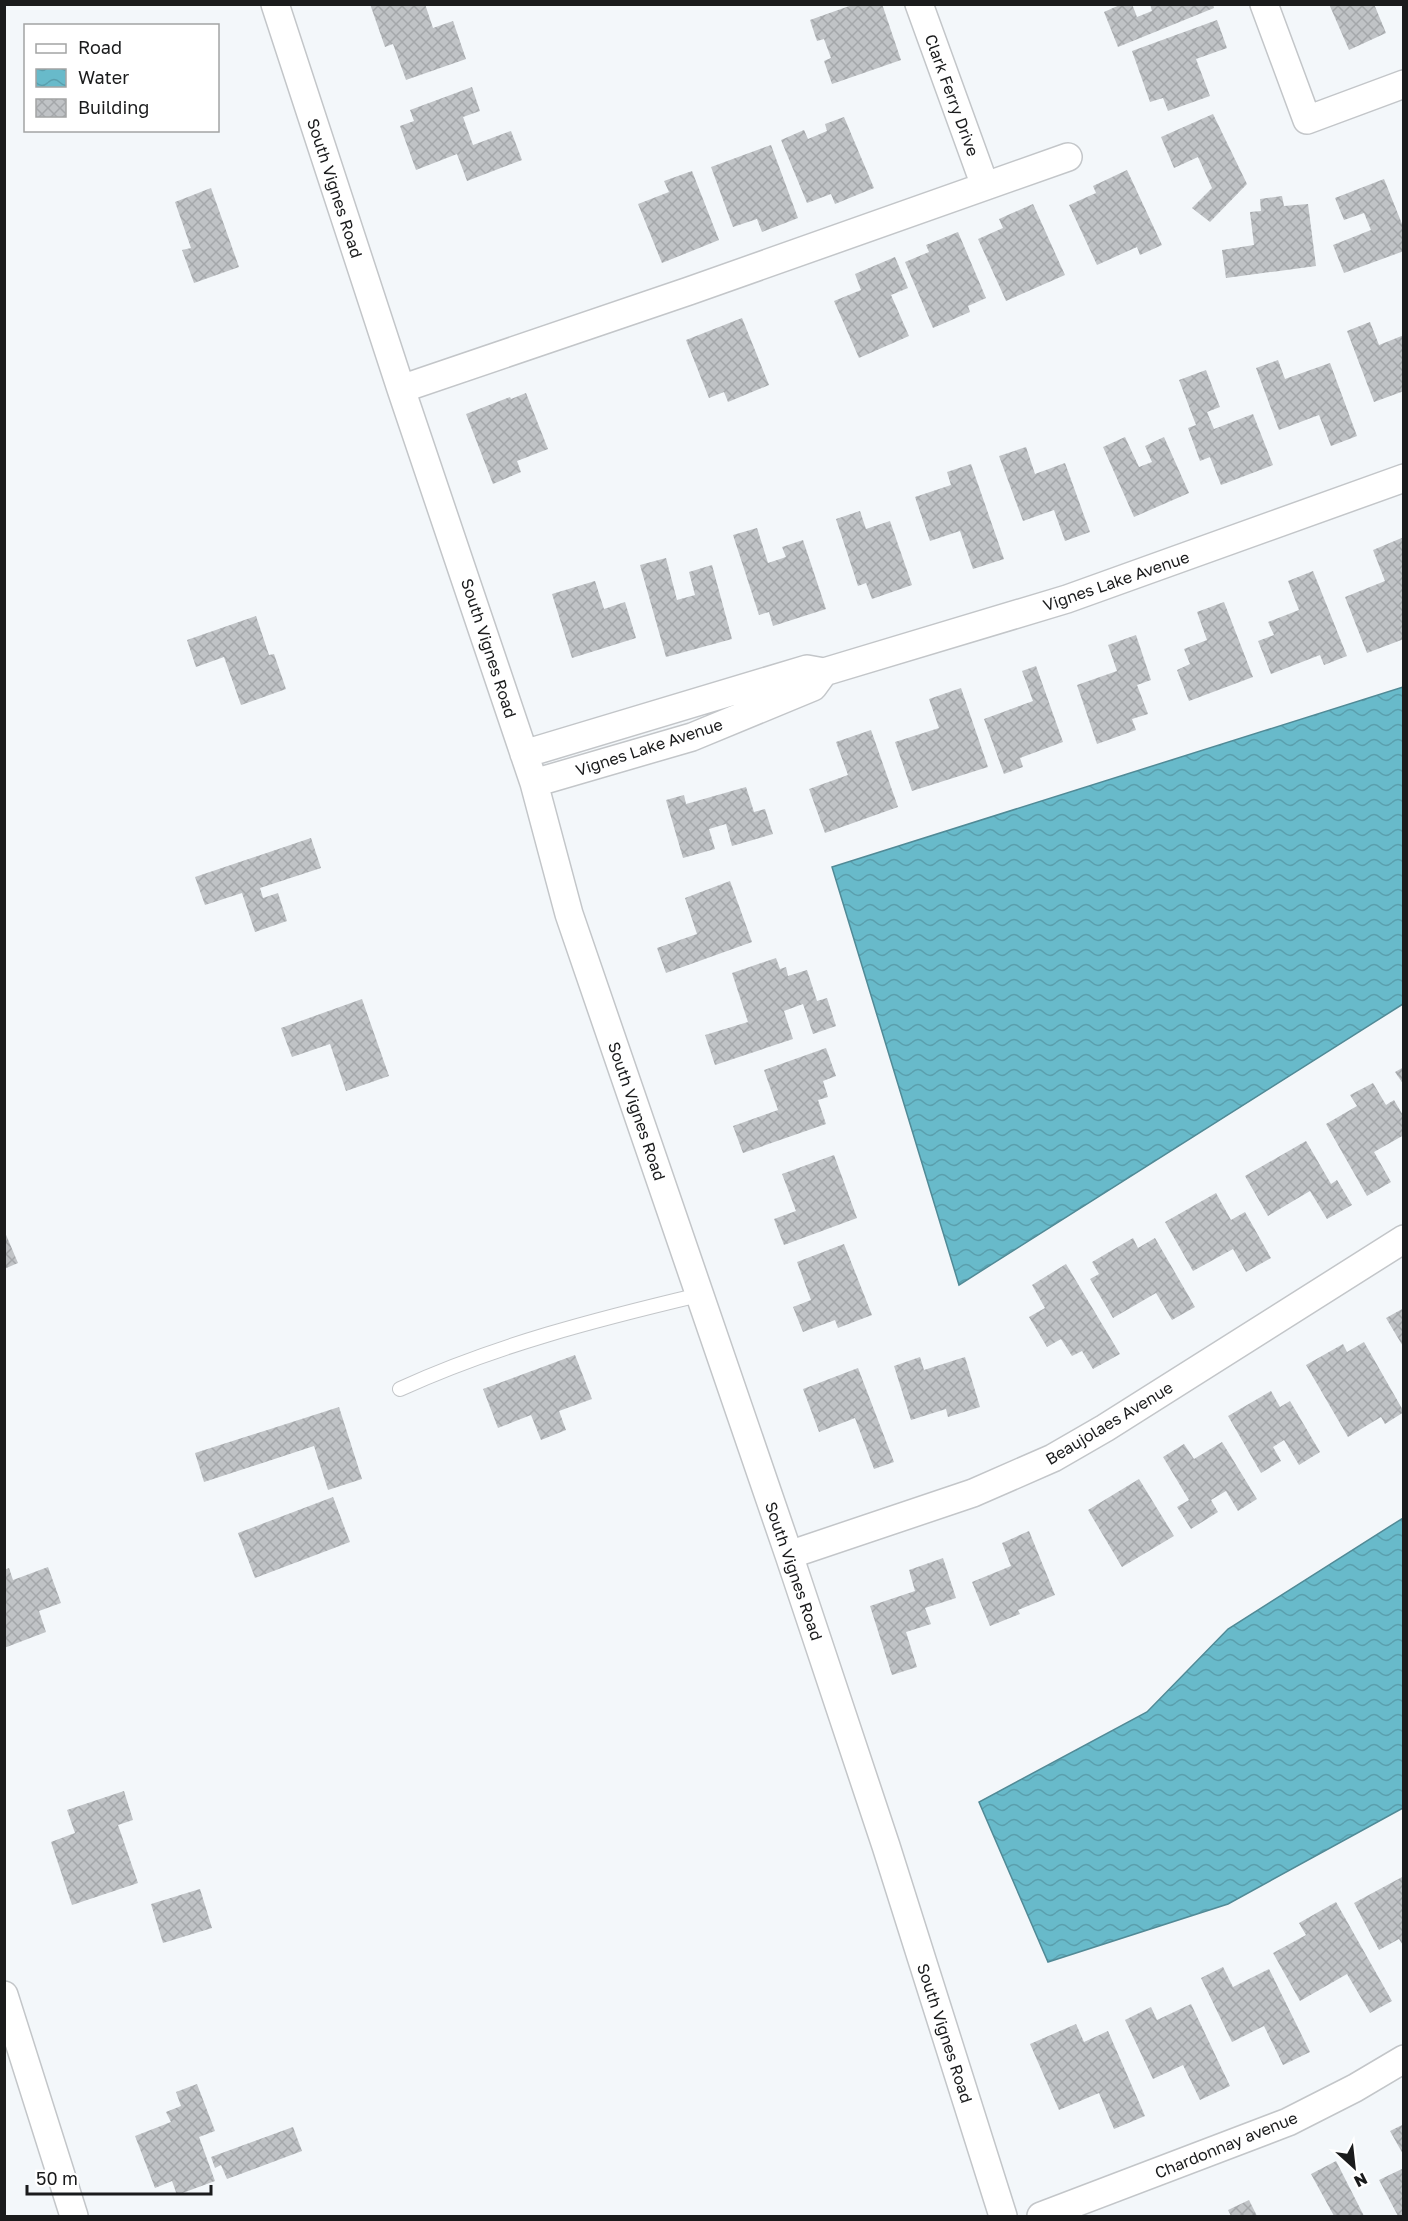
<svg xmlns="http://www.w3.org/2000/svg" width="1408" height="2221" viewBox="0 0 1408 2221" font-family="'Golos Text',sans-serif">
  <defs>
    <pattern id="water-waves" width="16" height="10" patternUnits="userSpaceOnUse" patternTransform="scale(1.5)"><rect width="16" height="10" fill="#68baca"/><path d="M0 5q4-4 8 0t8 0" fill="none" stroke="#5a9fad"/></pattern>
    <pattern id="building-cross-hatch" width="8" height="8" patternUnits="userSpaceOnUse" patternTransform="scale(1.5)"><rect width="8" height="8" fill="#c0c3c6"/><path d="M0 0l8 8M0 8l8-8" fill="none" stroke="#a4a7aa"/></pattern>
  </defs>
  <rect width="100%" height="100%" fill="#f3f7fa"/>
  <path fill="url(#water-waves)" stroke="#518a96" stroke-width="1.5" d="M 1403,687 L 1403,1004 L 959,1285 L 832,867 Z
    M 1403,1518 L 1403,1808 L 1228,1904 L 1048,1962 L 979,1802 L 1147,1712 L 1228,1629 Z"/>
  <path fill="url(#building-cross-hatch)" d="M 370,4 L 425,4 L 433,28 L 453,21 L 466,59 L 406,80 L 393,44 L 385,47 Z
    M 855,4 L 882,4 L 901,60 L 832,84 L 824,61 L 831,58 L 824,39 L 817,41 L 810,20 Z
    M 1122,4 L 1132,4 L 1137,17 L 1152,11 L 1150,4 L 1213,4 L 1214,8 L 1118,47 L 1104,12 Z
    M 1329,4 L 1374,4 L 1386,33 L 1349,50 Z
    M 1217,20 L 1227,48 L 1196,59 L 1210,96 L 1168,111 L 1163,98 L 1150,102 L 1132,51 Z
    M 472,87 L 480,111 L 463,117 L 473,145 L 511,131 L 522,160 L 467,181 L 457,154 L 416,170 L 400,126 L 414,121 L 410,110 Z
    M 1213,114 L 1247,184 L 1210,222 L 1192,208 L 1212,188 L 1198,157 L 1174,168 L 1161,137 Z
    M 844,117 L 874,188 L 835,204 L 831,194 L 807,203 L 781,140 L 804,130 L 808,139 L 827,131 L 825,124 Z
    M 771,145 L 798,218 L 762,232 L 757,219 L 733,227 L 711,167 Z
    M 1127,170 L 1162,245 L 1140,255 L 1137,247 L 1097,265 L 1069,205 L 1096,193 L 1093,186 Z
    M 692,171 L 719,240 L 662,263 L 638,204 L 669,192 L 664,181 Z
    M 1384,179 L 1404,229 L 1404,251 L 1344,273 L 1333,245 L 1371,230 L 1364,213 L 1344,220 L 1335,198 Z
    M 211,188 L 239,267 L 194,283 L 182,250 L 191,248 L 175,202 Z
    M 1282,196 L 1284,206 L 1308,204 L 1316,266 L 1226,278 L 1222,250 L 1254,245 L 1250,212 L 1261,211 L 1260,199 Z
    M 1033,204 L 1065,275 L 1006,301 L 978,239 L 1003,228 L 999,219 Z
    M 958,232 L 986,298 L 968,306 L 970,312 L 933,328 L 905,262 L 929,252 L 926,245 Z
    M 895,257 L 908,288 L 891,295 L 909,336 L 859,358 L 834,301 L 861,290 L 855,274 Z
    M 742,318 L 769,385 L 728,402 L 724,392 L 709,398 L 686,340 Z
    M 1370,322 L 1379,345 L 1404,335 L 1404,391 L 1374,402 L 1347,331 Z
    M 1278,360 L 1285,379 L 1330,363 L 1357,436 L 1331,446 L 1319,415 L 1279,430 L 1256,368 Z
    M 1206,370 L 1220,407 L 1207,412 L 1214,429 L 1253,414 L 1273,465 L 1221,485 L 1210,457 L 1200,461 L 1188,428 L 1196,425 L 1179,380 Z
    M 526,393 L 548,449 L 517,461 L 521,472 L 493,484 L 466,414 L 510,397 L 511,399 Z
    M 1125,437 L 1139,467 L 1152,462 L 1145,446 L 1164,437 L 1189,493 L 1134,517 L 1103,447 Z
    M 1026,447 L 1035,474 L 1065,463 L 1090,532 L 1065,541 L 1054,510 L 1023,521 L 999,456 Z
    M 971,464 L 1004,559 L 973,569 L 960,531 L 930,541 L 915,497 L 951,485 L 947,472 Z
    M 860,511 L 866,529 L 890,521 L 912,585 L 872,599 L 866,583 L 858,586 L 836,519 Z
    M 757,528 L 768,563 L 786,557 L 782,547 L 803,540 L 826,609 L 773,626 L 769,612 L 759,615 L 733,535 Z
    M 1404,537 L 1404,639 L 1367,653 L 1345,597 L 1385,581 L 1373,550 Z
    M 666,558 L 677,600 L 695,595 L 689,572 L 712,565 L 732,639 L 666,657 L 640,565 Z
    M 1313,571 L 1347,656 L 1324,665 L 1320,655 L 1271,674 L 1258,641 L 1274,635 L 1268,622 L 1299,610 L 1288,581 Z
    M 595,581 L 604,609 L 625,602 L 636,638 L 572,658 L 552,594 Z
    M 1224,602 L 1253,677 L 1189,701 L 1177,670 L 1190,664 L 1184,649 L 1207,640 L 1197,612 Z
    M 256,616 L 269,655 L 274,654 L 286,689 L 241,705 L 224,657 L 196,667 L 187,640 Z
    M 1136,635 L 1151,680 L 1137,685 L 1148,714 L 1132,719 L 1136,730 L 1097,744 L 1077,685 L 1117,671 L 1108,645 Z
    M 1036,666 L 1063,742 L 1020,758 L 1023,767 L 1004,774 L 984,719 L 1033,701 L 1022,671 Z
    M 961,688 L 988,767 L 912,791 L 895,742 L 939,728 L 929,699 Z
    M 871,730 L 898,807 L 825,833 L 809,789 L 848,775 L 836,742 Z
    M 746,787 L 754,812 L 765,809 L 773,834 L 732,846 L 726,824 L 709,829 L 715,849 L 683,858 L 666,800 L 684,795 L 686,804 Z
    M 311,838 L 321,868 L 260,888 L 263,898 L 278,893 L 287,921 L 255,932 L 242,893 L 205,905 L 195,877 Z
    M 730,881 L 752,942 L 666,973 L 657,948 L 697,934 L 685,898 Z
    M 776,958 L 780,969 L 786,967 L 788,976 L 807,970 L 817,1001 L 827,998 L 836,1026 L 813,1034 L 803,1004 L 784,1011 L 793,1039 L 715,1065 L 705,1035 L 748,1022 L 732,973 Z
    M 362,999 L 389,1076 L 346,1091 L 330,1044 L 292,1057 L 281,1028 Z
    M 826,1048 L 836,1076 L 823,1081 L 828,1097 L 818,1100 L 826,1124 L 743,1153 L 733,1126 L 778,1110 L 764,1070 Z
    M 1404,1067 L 1404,1085 L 1395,1072 Z
    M 1373,1083 L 1386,1105 L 1394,1100 L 1404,1117 L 1404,1135 L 1374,1152 L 1391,1182 L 1367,1196 L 1326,1124 L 1357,1106 L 1350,1095 Z
    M 1306,1141 L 1331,1184 L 1337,1180 L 1352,1205 L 1327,1219 L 1310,1191 L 1268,1216 L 1245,1176 Z
    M 834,1155 L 857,1218 L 784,1245 L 774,1219 L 796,1211 L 782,1174 Z
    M 1216,1193 L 1231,1220 L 1245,1212 L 1271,1258 L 1246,1272 L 1233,1249 L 1193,1271 L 1165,1222 Z
    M 4,1230 L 18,1263 L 4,1269 Z
    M 1133,1238 L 1138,1248 L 1155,1238 L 1195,1307 L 1172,1320 L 1156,1293 L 1113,1318 L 1090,1279 L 1099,1274 L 1092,1262 Z
    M 844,1244 L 872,1315 L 838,1328 L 835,1320 L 803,1332 L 793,1307 L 811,1300 L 797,1262 Z
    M 1066,1264 L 1120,1354 L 1093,1369 L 1082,1351 L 1072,1356 L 1061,1339 L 1047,1347 L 1029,1317 L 1045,1308 L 1032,1285 Z
    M 1404,1308 L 1404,1348 L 1386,1318 Z
    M 1364,1342 L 1404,1412 L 1385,1424 L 1381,1417 L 1348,1437 L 1306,1365 L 1343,1344 L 1347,1352 Z
    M 575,1355 L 592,1399 L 559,1411 L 566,1430 L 541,1440 L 531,1415 L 498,1428 L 483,1389 Z
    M 920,1357 L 924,1370 L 965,1357 L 980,1407 L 948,1417 L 946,1409 L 911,1420 L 894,1366 Z
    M 858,1368 L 894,1462 L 874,1469 L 855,1418 L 819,1432 L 803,1389 Z
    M 1271,1391 L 1280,1407 L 1290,1401 L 1320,1452 L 1299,1465 L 1284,1440 L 1273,1447 L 1281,1461 L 1261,1473 L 1228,1416 Z
    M 339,1407 L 362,1479 L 328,1490 L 314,1446 L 204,1482 L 195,1453 Z
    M 1222,1442 L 1257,1499 L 1238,1511 L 1226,1491 L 1211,1500 L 1218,1512 L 1191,1529 L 1177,1507 L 1189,1500 L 1163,1457 L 1184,1444 L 1194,1459 Z
    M 1139,1479 L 1174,1536 L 1122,1567 L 1088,1510 Z
    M 333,1497 L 350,1542 L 255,1578 L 238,1533 Z
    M 1029,1531 L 1055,1595 L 1018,1610 L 1020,1614 L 990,1626 L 972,1582 L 1011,1566 L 1002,1543 Z
    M 943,1558 L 956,1598 L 925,1608 L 931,1624 L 906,1632 L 917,1667 L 892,1675 L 870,1606 L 915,1591 L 909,1570 Z
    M 48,1567 L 61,1603 L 39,1611 L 46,1632 L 4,1648 L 4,1570 L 9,1568 L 13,1580 Z
    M 124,1791 L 133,1820 L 118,1825 L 138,1883 L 72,1905 L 51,1842 L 75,1833 L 67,1810 Z
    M 1404,1876 L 1404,1947 L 1399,1939 L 1379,1950 L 1354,1903 Z
    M 200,1889 L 212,1928 L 163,1943 L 151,1904 Z
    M 1336,1902 L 1392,2001 L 1370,2013 L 1347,1974 L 1300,2001 L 1273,1953 L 1306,1935 L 1299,1923 Z
    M 1223,1967 L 1233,1987 L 1269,1969 L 1310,2052 L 1283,2065 L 1264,2026 L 1232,2042 L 1201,1978 Z
    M 1191,2004 L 1230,2086 L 1200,2100 L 1183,2065 L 1153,2079 L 1125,2020 L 1151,2007 L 1157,2020 Z
    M 1076,2024 L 1084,2042 L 1108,2031 L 1145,2116 L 1114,2129 L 1099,2093 L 1059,2110 L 1030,2044 Z
    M 197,2084 L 215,2131 L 199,2137 L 215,2181 L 177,2195 L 172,2181 L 155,2188 L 135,2136 L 171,2122 L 166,2112 L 181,2106 L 176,2092 Z
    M 1404,2124 L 1404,2156 L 1390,2131 Z
    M 293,2127 L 302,2151 L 227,2179 L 221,2165 L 215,2168 L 211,2157 Z
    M 1336,2161 L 1364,2216 L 1334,2216 L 1311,2174 Z
    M 1404,2168 L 1404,2216 L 1398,2216 L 1379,2180 Z
    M 1249,2200 L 1257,2216 L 1231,2216 L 1228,2210 Z"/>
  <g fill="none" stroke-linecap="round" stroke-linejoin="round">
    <defs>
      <path id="service" d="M 400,1389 C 496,1345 598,1319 699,1295"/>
      <path id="minor" d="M 275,4 L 401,389 L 534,783 L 569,914 L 789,1555 L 886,1846 L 1003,2216
        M 919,4 L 985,186
        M 1264,4 L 1307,120 L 1404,84
        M 401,389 L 689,291 L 1068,157
        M 524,754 L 807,669 L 824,672 L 1067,599 L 1404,478
        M 534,783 L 692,737 L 813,687 L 824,672
        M 789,1555 L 973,1493 L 1053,1458 L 1105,1428 L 1404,1239
        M 4,1995 L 74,2216
        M 1041,2216 L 1288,2122 L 1355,2088 L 1404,2059"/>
    </defs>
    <use href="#service" stroke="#c3c6c9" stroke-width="16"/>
    <use href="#minor" stroke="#c3c6c9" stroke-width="30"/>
    <use href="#service" stroke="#fff" stroke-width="14"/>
    <use href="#minor" stroke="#fff" stroke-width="27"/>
  </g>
  <g text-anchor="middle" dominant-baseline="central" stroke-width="4.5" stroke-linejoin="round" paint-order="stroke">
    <g font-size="16" fill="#1a1b1c" stroke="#fff">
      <text transform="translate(952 95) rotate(70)">Clark Ferry Drive</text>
      <text transform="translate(335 188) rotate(72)">South Vignes Road</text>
      <text transform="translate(1116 581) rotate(-19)">Vignes Lake Avenue</text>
      <text transform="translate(489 648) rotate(72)">South Vignes Road</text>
      <text transform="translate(649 747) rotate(-18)">Vignes Lake Avenue</text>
      <text transform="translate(637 1111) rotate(71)">South Vignes Road</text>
      <text transform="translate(1109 1423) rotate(-31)">Beaujolaes Avenue</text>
      <text transform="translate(794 1571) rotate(71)">South Vignes Road</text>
      <text transform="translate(945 2033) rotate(72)">South Vignes Road</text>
      <text transform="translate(1226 2145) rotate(-22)">Chardonnay avenue</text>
    </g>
  </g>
  <rect width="1408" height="2221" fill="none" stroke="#1a1b1c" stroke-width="12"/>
  <rect x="24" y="24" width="195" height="108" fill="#ffffff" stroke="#a3a4a4" stroke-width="1.5"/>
  <rect x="36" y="44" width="30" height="9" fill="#ffffff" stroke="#a3a4a4" stroke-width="1.5"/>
  <text x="78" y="54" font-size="18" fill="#1a1b1c">Road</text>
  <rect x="36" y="69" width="30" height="18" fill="url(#water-waves)" stroke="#a3a4a4" stroke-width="1.5"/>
  <text x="78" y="84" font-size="18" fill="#1a1b1c">Water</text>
  <rect x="36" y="99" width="30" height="18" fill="url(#building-cross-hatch)" stroke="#a3a4a4" stroke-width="1.5"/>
  <text x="78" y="114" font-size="18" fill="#1a1b1c">Building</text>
  <g transform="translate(1354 2167) rotate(153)" stroke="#ffffff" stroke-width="4.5" paint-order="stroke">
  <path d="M0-4.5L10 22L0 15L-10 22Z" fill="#1a1b1c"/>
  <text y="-9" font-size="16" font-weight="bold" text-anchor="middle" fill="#1a1b1c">N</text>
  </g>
  <path d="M27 2185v9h184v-9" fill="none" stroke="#1a1b1c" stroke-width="3"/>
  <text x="36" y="2185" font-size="18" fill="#1a1b1c" stroke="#ffffff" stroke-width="4.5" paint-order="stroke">50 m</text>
</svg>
